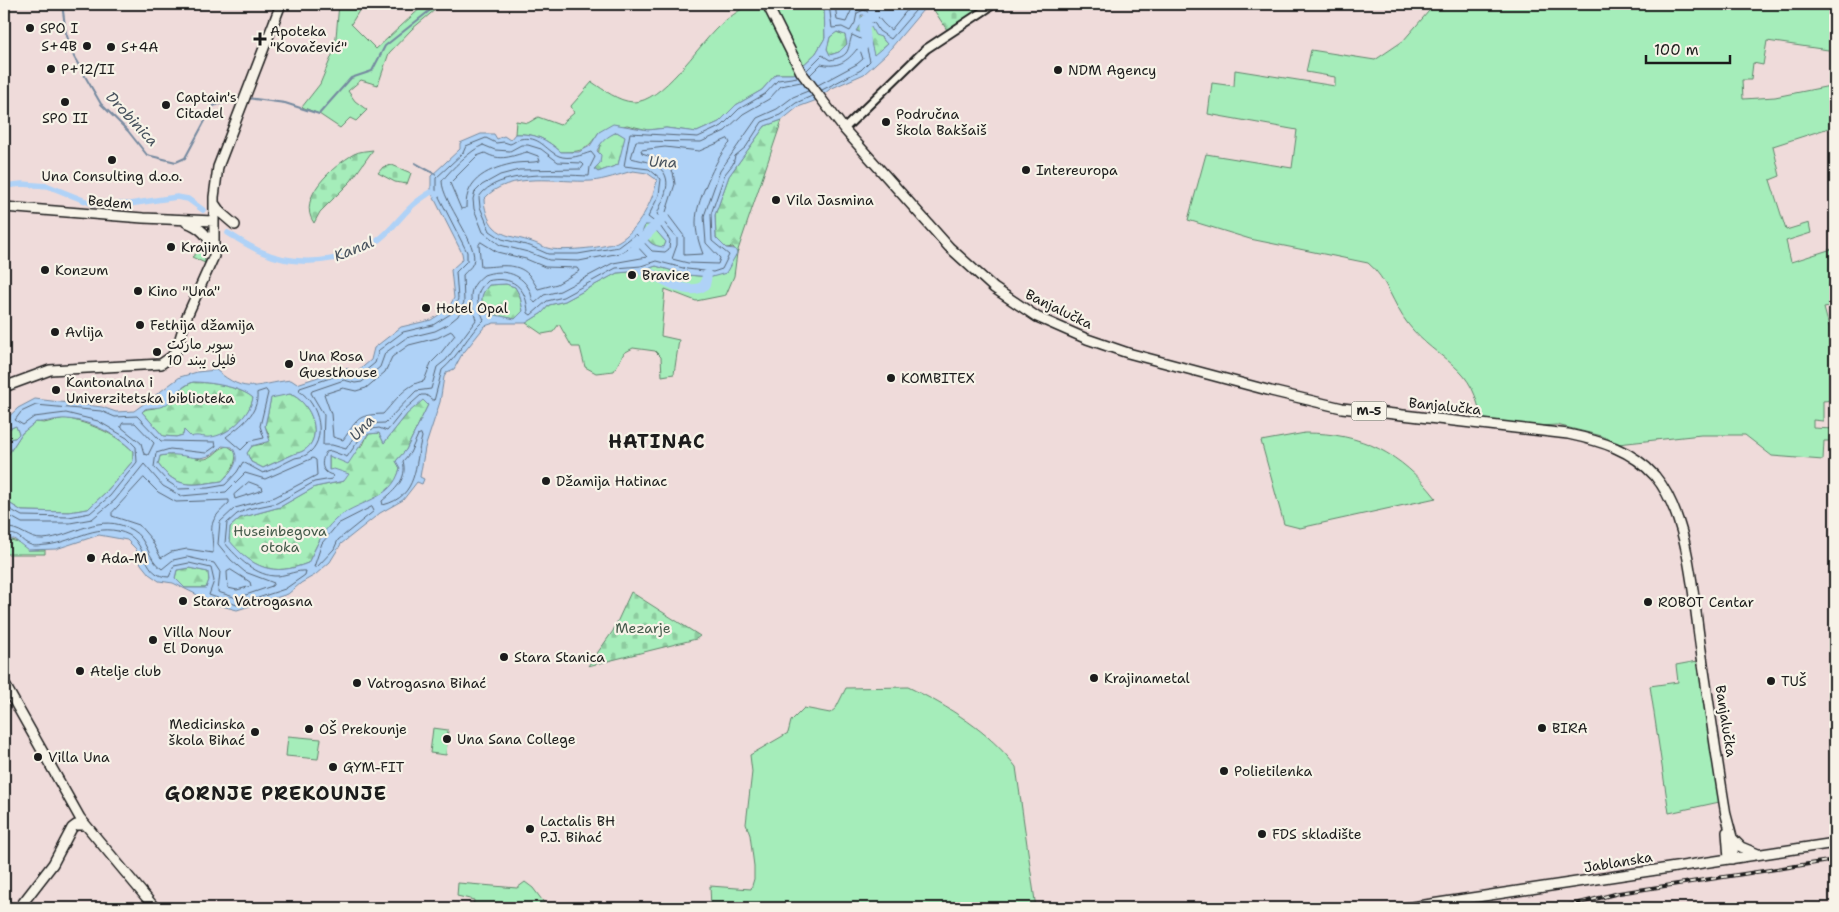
<svg xmlns="http://www.w3.org/2000/svg" width="1839" height="912" viewBox="0 0 1839 912" font-family="'Shantell Sans','Playpen Sans Arabic',sans-serif">
  <defs>
    <pattern id="forest-firs" width="22" height="20" patternUnits="userSpaceOnUse" patternTransform="scale(1.25)"><rect width="22" height="20" fill="#a5edba"/><path d="M5 1l3.5 6h-7zM16 11l3.5 6h-7z" fill="#8dcb9f"/></pattern>
    <pattern id="cemetery-stones" width="16" height="16" patternUnits="userSpaceOnUse" patternTransform="scale(1.25)"><rect width="16" height="16" fill="#a5edba"/><path d="M2 7V4a2 2 0 0 1 4 0v3zM10 15v-3a2 2 0 0 1 4 0v3z" fill="#8dcb9f"/></pattern>
    <pattern id="park-crowns" width="20" height="18" patternUnits="userSpaceOnUse" patternTransform="scale(1.25)"><rect width="20" height="18" fill="#a5edba"/><path d="M2 6a3 3 0 1 1 6 0M12 15a3 3 0 1 1 6 0" fill="none" stroke="#8dcb9f"/></pattern>
  </defs>
  <rect width="100%" height="100%" fill="#efdbda"/>
  <filter id="ink" filterUnits="userSpaceOnUse"><feTurbulence type="fractalNoise" baseFrequency=".02" numOctaves="2"/><feDisplacementMap in="SourceGraphic" scale="10" xChannelSelector="R" yChannelSelector="G"/><feConvolveMatrix kernelMatrix="1 2 1 2 8 2 1 2 1" color-interpolation-filters="sRGB"/></filter>
  <g filter="url(#ink)">
    <path fill="#a5edba" stroke="#60846b" d="M 339,4 L 363,4 L 351,24 L 376,49 L 425,4 L 442,4 L 412,29 L 389,53 L 378,85 L 361,80 L 348,91 L 355,101 L 367,110 L 356,121 L 350,118 L 340,128 L 319,114 L 302,107 L 320,84 L 335,48 Z
      M 749,4 L 824,4 L 825,38 L 816,53 L 794,74 L 776,74 L 762,90 L 736,105 L 719,122 L 697,132 L 666,128 L 648,130 L 627,125 L 599,132 C 587,150 583,152 561,152 C 546,139 535,133 515,134 L 516,121 L 528,123 L 538,117 L 560,125 L 574,113 L 571,106 L 592,82 C 604,90 618,101 633,102 C 662,103 698,46 718,27 C 727,18 739,11 749,4 Z
      M 1435,4 L 1835,4 L 1835,51 L 1767,41 L 1763,65 L 1753,63 L 1751,80 L 1742,80 L 1743,99 L 1775,97 L 1835,85 L 1835,126 L 1773,146 L 1780,176 L 1770,180 L 1786,230 L 1809,223 L 1811,233 L 1786,241 L 1791,262 L 1835,248 L 1835,306 L 1824,308 L 1833,341 L 1835,341 L 1835,400 L 1823,401 L 1823,421 L 1813,420 L 1813,428 L 1834,429 L 1834,441 L 1824,441 L 1823,460 L 1772,456 L 1745,435 L 1701,435 L 1618,444 L 1602,436 L 1557,425 L 1520,427 L 1481,424 C 1476,363 1439,364 1408,324 C 1393,305 1387,278 1368,263 L 1250,239 L 1188,220 L 1206,154 L 1292,168 L 1297,130 L 1208,114 L 1212,83 L 1234,86 L 1235,70 L 1335,86 L 1335,77 L 1306,72 L 1311,50 L 1375,60 L 1403,41 Z
      M 204,247 L 205,263 L 192,257 Z
      M 737,253 L 734,276 L 726,295 L 696,301 L 665,289 L 661,336 L 679,340 L 674,374 L 662,376 L 661,357 L 655,351 L 633,348 L 624,353 L 614,371 L 596,373 L 585,367 L 580,347 L 572,347 L 559,324 L 553,332 L 542,334 L 526,323 L 542,313 L 549,305 L 565,301 L 617,273 L 641,271 L 656,266 L 687,275 L 712,277 L 729,266 Z
      M 65,418 C 91,424 113,432 133,451 L 133,461 L 106,492 L 88,509 L 69,512 L 22,511 L 4,500 L 4,461 L 22,433 L 36,422 L 44,423 Z
      M 1305,433 C 1362,433 1401,453 1436,498 L 1300,528 L 1284,524 L 1261,441 Z
      M 1703,660 L 1724,801 L 1669,813 L 1650,686 L 1678,682 L 1676,665 Z
      M 908,687 C 948,706 990,732 1016,767 L 1036,908 L 711,908 L 710,886 L 751,889 L 754,879 L 754,866 L 750,835 L 746,824 L 752,772 L 750,755 L 788,733 L 791,721 L 804,708 L 830,713 L 836,708 L 846,688 Z
      M 433,728 L 448,730 L 446,755 L 430,753 Z
      M 288,736 L 321,739 L 318,759 L 286,756 Z
      M 4,881 L 6,882 L 11,908 L 4,908 Z
      M 525,882 L 533,888 L 548,908 L 473,908 L 474,900 L 457,896 L 458,883 L 517,888 Z"/>
    <path fill="url(#forest-firs)" stroke="#60846b" d="M 861,15 L 887,44 L 874,56 L 863,35 L 856,30 L 859,26 Z
      M 836,32 L 845,35 L 847,44 L 839,52 L 830,55 L 827,49 L 830,37 Z
      M 782,120 L 737,253 L 733,247 L 726,248 L 716,238 L 715,215 L 729,176 L 765,126 Z
      M 617,132 L 626,137 L 618,165 L 598,172 L 594,169 L 600,163 C 596,146 601,138 617,132 Z
      M 651,224 L 666,242 L 664,247 L 654,246 L 642,233 L 645,225 Z
      M 506,284 L 515,287 L 520,296 L 523,311 L 515,319 L 486,313 C 480,301 480,295 489,285 Z
      M 193,382 C 209,382 242,387 253,398 C 250,415 231,432 215,437 C 207,439 199,437 191,438 L 184,430 L 183,435 L 176,437 L 163,436 L 142,412 C 147,407 151,410 157,407 C 172,401 178,388 193,382 Z
      M 290,394 C 312,402 325,439 303,451 C 300,453 295,453 292,455 C 282,459 273,464 263,468 L 251,462 L 247,453 L 252,446 L 263,444 L 270,437 L 265,426 L 271,397 Z
      M 423,399 L 428,405 L 406,450 L 396,461 L 400,468 C 395,493 375,497 356,508 C 345,514 334,525 325,533 C 317,541 314,553 308,563 C 273,577 252,568 229,541 L 230,527 L 240,518 L 280,507 L 315,487 L 344,481 L 329,470 L 329,455 L 338,459 L 363,445 L 368,434 L 379,433 L 384,443 L 407,414 Z
      M 16,426 L 19,434 L 15,438 L 8,439 L 8,429 Z
      M 228,446 L 236,452 C 236,466 231,471 222,481 C 193,485 177,490 158,464 L 160,456 C 169,454 179,454 188,455 C 195,457 201,461 208,458 C 216,455 219,447 228,446 Z
      M 189,568 L 208,572 L 209,581 L 206,588 L 185,588 L 175,578 L 177,570 Z"/>
    <path fill="url(#cemetery-stones)" stroke="#60846b" d="M 930,4 L 990,4 L 947,30 Z
      M 373,150 L 351,181 L 320,212 L 314,223 C 296,198 333,166 354,154 C 360,151 366,151 373,150 Z
      M 392,165 L 411,173 L 407,184 L 395,182 L 378,173 L 383,167 Z
      M 631,592 L 700,636 L 696,639 L 588,666 L 613,631 Z"/>
    <path fill="url(#park-crowns)" stroke="#60846b" d="M 7,539 L 22,543 L 28,550 L 45,550 L 45,554 L 4,554 L 4,540 Z"/>
    <path fill="#afd2f7" stroke="#74899f" fill-rule="evenodd" d="M 824,4 L 928,4 L 886,54 L 864,74 L 830,89 L 817,100 L 798,107 L 782,120 L 765,126 L 729,176 L 715,215 L 716,238 L 726,248 L 735,249 L 737,253 L 726,273 L 712,277 L 687,275 L 656,266 L 641,271 L 617,273 L 565,301 L 549,305 L 542,313 L 526,323 L 494,323 L 485,326 L 461,356 L 454,369 L 447,372 L 444,377 L 440,402 L 425,448 L 420,477 L 424,479 L 422,484 L 417,482 L 403,500 L 380,513 L 341,544 L 330,562 L 315,575 L 301,583 L 288,594 L 237,610 L 218,605 L 173,583 L 159,581 L 149,574 L 141,564 L 136,549 L 127,540 L 99,535 L 56,549 L 28,550 L 14,539 L 4,540 L 4,500 L 22,511 L 69,512 L 88,509 L 106,492 L 133,461 L 133,451 C 116,434 91,421 67,419 C 56,418 46,423 36,422 L 22,433 L 4,461 L 4,421 L 18,408 L 35,399 L 102,407 L 116,412 L 134,411 L 180,377 L 197,372 L 216,370 C 247,396 256,384 291,380 L 297,384 L 346,368 L 357,372 L 371,360 L 374,348 L 401,327 L 431,320 L 448,309 L 454,298 L 451,270 L 463,259 L 462,253 L 431,192 L 431,176 L 460,149 L 460,143 L 481,134 L 494,134 L 497,139 L 504,136 L 510,140 L 515,134 C 535,133 546,139 561,152 L 579,152 L 590,146 L 599,132 L 613,124 L 648,130 L 666,128 L 697,132 L 719,122 L 736,105 L 762,90 L 776,74 L 794,74 L 816,53 L 825,38 ZM 861,15 L 864,15 L 867,28 L 871,27 L 875,35 L 881,37 L 887,44 L 874,55 L 869,35 L 856,31 L 861,23 ZM 837,32 L 845,35 L 847,44 L 839,52 L 830,55 L 827,49 L 830,37 ZM 617,132 L 625,137 L 618,165 L 598,172 L 594,169 L 600,163 L 601,155 L 597,151 C 601,141 608,136 617,132 ZM 633,171 L 647,173 L 657,180 C 653,201 638,230 619,241 C 608,248 565,251 551,249 C 544,248 537,243 529,241 C 517,237 503,237 494,227 C 488,221 484,207 484,199 C 509,170 559,183 591,181 C 605,180 620,174 633,171 ZM 645,225 L 651,225 L 666,242 L 664,247 C 653,246 649,243 642,233 ZM 506,284 L 515,287 L 520,296 L 523,311 L 515,319 L 486,313 C 480,301 480,295 489,285 ZM 193,382 C 209,382 242,387 253,398 C 250,415 228,436 210,437 C 203,438 198,434 191,437 L 184,430 L 183,435 L 176,437 L 163,436 L 142,412 L 145,409 C 151,407 158,409 165,405 C 177,398 175,389 193,382 ZM 290,394 C 312,402 325,439 303,451 C 300,453 295,453 292,455 C 282,459 273,464 263,468 L 251,462 L 247,453 L 252,446 L 270,441 L 265,426 L 271,398 ZM 423,400 L 428,405 L 406,450 L 396,461 L 400,468 C 392,502 356,500 335,520 C 322,531 316,548 308,563 C 273,577 252,568 229,540 L 230,527 L 240,518 L 280,507 L 315,487 L 344,481 L 349,474 L 334,469 L 329,470 L 329,456 L 348,464 L 368,434 L 379,433 L 384,443 L 407,414 ZM 16,426 L 19,434 L 15,438 L 8,439 L 8,429 ZM 222,446 L 232,447 C 242,461 232,471 222,481 C 193,485 177,490 158,464 L 160,456 C 187,450 201,469 222,446 ZM 189,568 L 208,572 L 209,580 L 206,588 L 185,588 L 175,578 L 177,570 Z"/>
    <g fill="none" stroke-linecap="round" stroke-linejoin="round">
      <path stroke="#576574" stroke-width="1" d="M 829,4 L 832,28 L 842,27 L 850,31 L 855,23 L 857,13 L 864,10 L 868,12 L 870,21 L 875,24 L 879,31 L 891,39 L 921,4
        M 835,4 L 837,20 L 846,22 L 852,9 L 860,4
        M 864,4 C 875,7 878,22 891,30 L 912,4
        M 807,70 L 822,55 L 830,60 C 851,56 847,50 852,35 L 865,41 L 870,61 L 861,70 L 822,90
        M 810,75 L 821,64 C 837,68 847,62 857,49 L 860,50 L 863,59 L 857,64 L 818,85
        M 801,82 L 781,86 L 769,99 L 743,114 L 725,131 L 701,142 L 636,141 L 631,158 C 638,160 645,161 651,163 C 677,174 665,195 657,214 L 677,238 L 677,245 L 672,259 L 688,263 L 718,264 L 720,258 L 706,243 L 704,216 L 720,171 L 757,118 L 777,109 L 793,97 L 808,91
        M 728,139 L 730,143 C 718,154 700,196 697,212 C 694,227 698,241 703,254 L 684,255 L 684,236 L 666,212 L 675,184 L 673,172 L 657,158 L 642,153 L 641,150 L 665,147 L 699,151 Z
        M 483,145 L 495,150 L 510,151 L 521,145 L 528,145 L 541,149 L 558,162 L 582,163 L 584,165 L 581,169 L 519,170 L 500,175 L 482,185 L 475,192 L 473,199 L 474,209 L 483,232 L 500,245 L 528,252 L 549,260 L 579,261 L 620,253 L 635,244 L 647,257 L 613,263 L 560,291 L 544,295 L 535,303 C 531,299 532,294 529,289 C 520,272 501,269 484,275 C 465,290 471,300 476,320 L 446,360 L 437,367 L 431,389 L 416,391 L 385,423 L 362,424 L 346,449 L 332,445 L 323,445 L 324,415 L 311,393 L 312,391 L 344,380 L 355,383 L 362,382 L 380,367 L 385,353 L 406,338 L 435,331 L 447,325 L 458,316 L 464,302 L 463,275 C 466,271 471,268 473,263 C 480,245 442,202 442,181 C 451,169 471,150 483,145 Z
        M 527,152 L 538,156 L 540,161 C 532,163 524,162 516,163 C 490,168 465,178 466,208 L 461,209 L 450,183 L 477,156 L 485,153 C 501,162 511,156 527,152 Z
        M 481,242 L 497,252 L 526,259 L 545,267 L 577,268 L 579,271 L 557,284 L 538,289 C 535,284 532,279 529,275 C 516,261 497,267 481,267 L 479,245 Z
        M 452,331 L 455,335 L 440,354 L 431,363 L 424,381 C 406,384 395,401 383,414 C 355,415 358,420 343,440 L 333,437 L 331,414 L 324,394 L 343,388 L 356,391 L 366,388 L 385,372 L 392,357 L 409,345 L 437,338 Z
        M 266,390 L 268,393 L 260,426 L 264,438 L 250,441 L 241,450 L 226,437 C 241,425 259,414 257,393 Z
        M 123,423 L 135,423 L 154,443 L 148,455 L 144,454 L 141,443 L 121,427 Z
        M 421,434 L 422,437 C 414,465 419,496 383,505 L 382,501 C 395,490 408,479 403,461 L 410,453 L 418,435 Z
        M 144,478 L 158,492 L 176,502 L 229,500 L 229,503 C 205,524 213,526 213,553 L 187,549 L 171,552 L 161,558 L 151,539 L 139,525 L 112,516 L 112,513 Z
        M 249,482 L 262,487 L 263,490 L 235,499 L 234,495 Z
        M 4,506 L 22,516 L 69,517 L 90,513 L 110,496 L 137,462 L 136,447 L 127,438 L 98,421 L 66,413 L 34,417 L 23,425 L 15,420 L 21,412 L 36,405 L 101,411 L 115,417 L 137,416 L 161,441 L 215,442 L 216,446 L 206,453 L 170,449 L 156,453 L 154,467 L 167,481 L 179,489 L 208,488 L 225,485 L 237,472 L 243,462 L 263,473 C 275,469 284,463 295,458 C 299,457 303,457 306,455 C 329,441 319,403 299,391 L 300,388 L 345,373 L 359,376 L 375,363 L 379,350 L 403,332 L 433,325 L 452,313 L 458,299 L 456,272 L 467,261 L 467,252 L 436,191 L 436,178 L 463,153 L 466,146 L 486,138 L 496,143 L 504,142 L 510,144 C 514,143 516,140 520,139 C 540,135 545,150 559,156 C 569,160 582,155 591,152 L 595,157 L 590,167 L 589,176 C 560,175 497,169 479,197 L 480,207 L 490,231 L 502,239 L 530,246 L 548,254 L 578,254 L 619,247 L 636,234 L 652,251 L 665,252 L 669,249 L 670,240 L 660,226 L 648,217 L 659,195 L 661,179 L 649,169 L 624,166 L 630,133 L 698,137 L 722,126 L 739,109 L 765,94 L 778,80 L 798,77
        M 372,507 L 374,511 L 338,540 L 334,549 L 317,567 L 314,567 L 322,543 L 338,524 Z
        M 4,513 L 22,523 L 70,523 L 92,519 L 115,500 L 144,464 L 163,486 L 181,496 L 226,492 L 245,473 L 265,479 L 313,458 L 316,460 L 317,475 L 275,497 L 235,508 L 220,522 L 218,544 L 231,560 L 245,572 L 274,583 L 272,586 L 237,598 L 218,592 L 220,572 L 214,563 L 187,557 L 173,560 L 162,569 C 147,559 148,539 132,530 C 100,511 74,537 43,539 C 28,540 20,526 4,528
        M 4,535 C 20,531 20,542 31,545 C 35,547 42,545 47,545 C 75,542 99,520 129,535 C 147,545 143,577 169,577 L 174,566 L 189,563 L 211,568 L 214,581 L 209,595 L 237,605 L 285,589 L 305,575 L 306,571 C 298,570 287,575 278,576 C 257,577 237,558 225,543 L 227,523 L 237,514 L 248,509 L 277,503 L 314,482 L 332,479 L 333,475 C 321,473 320,462 326,452 L 331,451 L 347,457 L 366,430 L 379,428 L 387,431 L 403,411 L 421,395 L 426,395 L 434,401 L 442,370 C 458,357 468,334 484,320 C 478,305 472,295 487,281 C 512,275 527,287 528,313 L 531,315 L 547,301 L 563,297 L 616,268 L 641,266 L 656,261 L 687,269 L 713,272 L 722,269 L 729,255 L 712,241 L 711,214 L 725,174 L 733,164 L 735,156 L 746,147 L 762,122 L 780,115 L 796,103 L 812,96
        M 231,570 L 250,582 L 251,586 L 237,590 L 228,588 L 227,572 Z"/>
      <path stroke="#74899f" stroke-width="2" d="M 62,4 L 66,33 L 74,57 L 101,104 L 128,131 L 147,155 L 176,162 L 185,158 L 213,106 L 240,98
        M 247,98 L 285,103 L 319,114 L 351,78 L 372,71 L 385,46 L 438,4
        M 415,163 L 435,174"/>
      <path stroke="#afd2f7" stroke-width="5.5" d="M 4,186 L 22,184 L 48,186 L 93,204 L 129,204 L 177,197 L 188,199 L 203,210
        M 228,233 C 239,240 250,247 262,252 C 297,268 346,262 377,241 C 391,231 400,217 412,206 C 418,200 425,196 431,192 L 437,194"/>
      <path stroke="#afd2f7" stroke-width="10" d="M 862,47 L 866,42 L 864,22 L 886,4
        M 635,246 L 664,217
        M 643,271 C 661,275 687,299 705,285 L 707,275"/>
      <defs>
        <path id="minor" d="M 844,129 L 926,49 L 994,4"/>
        <path id="major" d="M 767,4 L 801,72 L 844,129 L 949,247 L 994,288 L 1037,317 L 1087,339 L 1128,353 L 1271,391 L 1342,408 L 1568,434 C 1601,441 1632,450 1655,476 C 1690,518 1693,598 1701,650 C 1709,705 1717,760 1726,815 L 1734,845 L 1732,859
          M 214,203 L 221,213 L 235,225
          M 4,207 L 143,218 L 214,221
          M 186,222 C 200,227 209,235 212,249
          M 4,387 L 50,370 L 161,364 L 171,357 L 176,351 L 187,316 L 214,256 L 214,197 L 218,167 L 281,4
          M 4,683 L 80,818 L 155,908
          M 1727,832 L 1729,859
          M 1733,839 L 1741,847 L 1758,854
          M 19,908 L 53,864 L 72,828 L 76,825 L 85,825
          M 1405,908 L 1835,843"/>
      </defs>
      <use href="#minor" stroke="#1c1c1c" stroke-width="11"/>
      <use href="#major" stroke="#1c1c1c" stroke-width="12"/>
      <use href="#minor" stroke="#f7f3e8" stroke-width="7"/>
      <use href="#major" stroke="#f7f3e8" stroke-width="9"/>
      <defs>
        <path id="rail" d="M 1560,908 L 1619,893 L 1835,860"/>
      </defs>
      <use href="#rail" stroke="#1c1c1c" stroke-width="4"/>
      <use href="#rail" stroke="#f7f3e8" stroke-width="2" stroke-dasharray="5.5" stroke-linecap="butt"/>
    </g>
  </g>
  <g fill="#1c1c1c" stroke="#f7f3e8" stroke-width="2">
    <circle cx="30" cy="28" r="5"/>
    <path d="M257.5 31.5h5v5h5v5h-5v5h-5v-5h-5v-5h5z"/>
    <circle cx="87" cy="46" r="5"/>
    <circle cx="111" cy="47" r="5"/>
    <circle cx="51" cy="69" r="5"/>
    <circle cx="1058" cy="70" r="5"/>
    <circle cx="65" cy="102" r="5"/>
    <circle cx="166" cy="105" r="5"/>
    <circle cx="886" cy="122" r="5"/>
    <circle cx="112" cy="160" r="5"/>
    <circle cx="1026" cy="170" r="5"/>
    <circle cx="776" cy="200" r="5"/>
    <circle cx="171" cy="247" r="5"/>
    <circle cx="45" cy="270" r="5"/>
    <circle cx="632" cy="275" r="5"/>
    <circle cx="138" cy="291" r="5"/>
    <circle cx="426" cy="308" r="5"/>
    <circle cx="140" cy="325" r="5"/>
    <circle cx="55" cy="332" r="5"/>
    <circle cx="157" cy="352" r="5"/>
    <circle cx="289" cy="364" r="5"/>
    <circle cx="891" cy="378" r="5"/>
    <circle cx="56" cy="390" r="5"/>
    <circle cx="546" cy="481" r="5"/>
    <circle cx="91" cy="558" r="5"/>
    <circle cx="183" cy="601" r="5"/>
    <circle cx="1648" cy="602" r="5"/>
    <circle cx="153" cy="640" r="5"/>
    <circle cx="504" cy="657" r="5"/>
    <circle cx="80" cy="671" r="5"/>
    <circle cx="1094" cy="678" r="5"/>
    <circle cx="1771" cy="681" r="5"/>
    <circle cx="357" cy="683" r="5"/>
    <circle cx="1542" cy="728" r="5"/>
    <circle cx="309" cy="729" r="5"/>
    <circle cx="255" cy="732" r="5"/>
    <circle cx="447" cy="739" r="5"/>
    <circle cx="38" cy="757" r="5"/>
    <circle cx="333" cy="767" r="5"/>
    <circle cx="1224" cy="771" r="5"/>
    <circle cx="530" cy="829" r="5"/>
    <circle cx="1262" cy="834" r="5"/>
  </g>
  <g text-anchor="middle" dominant-baseline="central" stroke-width="4.5" stroke-linejoin="round" paint-order="stroke">
    <rect fill="#f7f3e8" stroke="#5e5c59" stroke-width="1" x="1351.5" y="401.5" width="35" height="19" rx="4"/>
    <g font-size="12" font-weight="bold" fill="#1c1c1c">
      <text x="1369" y="411">M-5</text>
    </g>
    <g font-size="14" fill="#1c1c1c" stroke="#f7f3e8" text-anchor="start">
      <text x="40" y="28">SPO I</text>
      <text x="270" y="31">Apoteka<tspan x="270" dy="16">"Kovačević"</tspan></text>
      <text x="77" y="46" text-anchor="end">S+4B</text>
      <text x="121" y="47">S+4A</text>
      <text x="61" y="69">P+12/II</text>
      <text x="1068" y="70">NDM Agency</text>
      <text x="176" y="97">Captain's<tspan x="176" dy="16">Citadel</tspan></text>
      <text x="896" y="114">Područna<tspan x="896" dy="16">škola Bakšaiš</tspan></text>
      <text x="65" y="118" text-anchor="middle">SPO II</text>
      <text x="1036" y="170">Intereuropa</text>
      <text x="112" y="176" text-anchor="middle">Una Consulting d.o.o.</text>
      <text x="786" y="200">Vila Jasmina</text>
      <text x="181" y="247">Krajina</text>
      <text x="55" y="270">Konzum</text>
      <text x="642" y="275">Bravice</text>
      <text x="148" y="291">Kino "Una"</text>
      <text x="436" y="308">Hotel Opal</text>
      <text x="150" y="325">Fethija džamija</text>
      <text x="65" y="332">Avlija</text>
      <text x="167" y="344">سوبر ماركت<tspan x="167" dy="16">10 فليل يبند</tspan></text>
      <text x="299" y="356">Una Rosa<tspan x="299" dy="16">Guesthouse</tspan></text>
      <text x="901" y="378">KOMBITEX</text>
      <text x="66" y="382">Kantonalna i<tspan x="66" dy="16">Univerzitetska biblioteka</tspan></text>
      <text x="556" y="481">Džamija Hatinac</text>
      <text x="101" y="558">Ada-M</text>
      <text x="193" y="601">Stara Vatrogasna</text>
      <text x="1658" y="602">ROBOT Centar</text>
      <text x="163" y="632">Villa Nour<tspan x="163" dy="16">El Donya</tspan></text>
      <text x="514" y="657">Stara Stanica</text>
      <text x="90" y="671">Atelje club</text>
      <text x="1104" y="678">Krajinametal</text>
      <text x="1781" y="681">TUŠ</text>
      <text x="367" y="683">Vatrogasna Bihać</text>
      <text x="245" y="724" text-anchor="end">Medicinska<tspan x="245" dy="16">škola Bihać</tspan></text>
      <text x="1552" y="728">BIRA</text>
      <text x="319" y="729">OŠ Prekounje</text>
      <text x="457" y="739">Una Sana College</text>
      <text x="48" y="757">Villa Una</text>
      <text x="343" y="767">GYM-FIT</text>
      <text x="1234" y="771">Polietilenka</text>
      <text x="540" y="821">Lactalis BH<tspan x="540" dy="16">P.J. Bihać</tspan></text>
      <text x="1272" y="834">FDS skladište</text>
    </g>
    <g font-size="14" fill="#1c1c1c" stroke="#f7f3e8">
      <text transform="translate(110 202) rotate(5)">Bedem</text>
      <text transform="translate(1059 309) rotate(26)">Banjalučka</text>
      <text transform="translate(1445 406) rotate(6)">Banjalučka</text>
      <text transform="translate(1726 721) rotate(81)">Banjalučka</text>
      <text transform="translate(1618 862) rotate(-9)">Jablanska</text>
    </g>
    <g font-size="14" fill="#455b4b" stroke="#f7f3e8">
      <text x="280" y="531">Huseinbegova<tspan x="280" dy="16">otoka</tspan></text>
      <text x="643" y="628">Mezarje</text>
    </g>
    <g font-size="15" font-style="italic" fill="#48535e" stroke="#f7f3e8">
      <text transform="translate(132 119) rotate(47)">Drobinica</text>
      <text transform="translate(663 162) rotate(2)">Una</text>
      <text transform="translate(354 249) rotate(-22)">Kanal</text>
      <text transform="translate(362 428) rotate(-47)">Una</text>
    </g>
    <g font-size="19" font-weight="bold" letter-spacing="1" fill="#1c1c1c" stroke="#f7f3e8">
      <text x="657" y="441">HATINAC</text>
      <text x="276" y="793">GORNJE PREKOUNJE</text>
    </g>
  </g>
  <rect width="1839" height="912" fill="none" stroke="#f7f3e8" stroke-width="20"/>
  <rect x="10" y="10" width="1819" height="892" fill="none" stroke="#1c1c1c" stroke-width="2" filter="url(#ink)"/>
  <path d="M1646 55v8h84v-8" fill="none" stroke="#1c1c1c" stroke-width="2.5"/>
  <text x="1654" y="55" font-size="15" fill="#1c1c1c" stroke="#f7f3e8" stroke-width="4" paint-order="stroke">100 m</text>
</svg>
